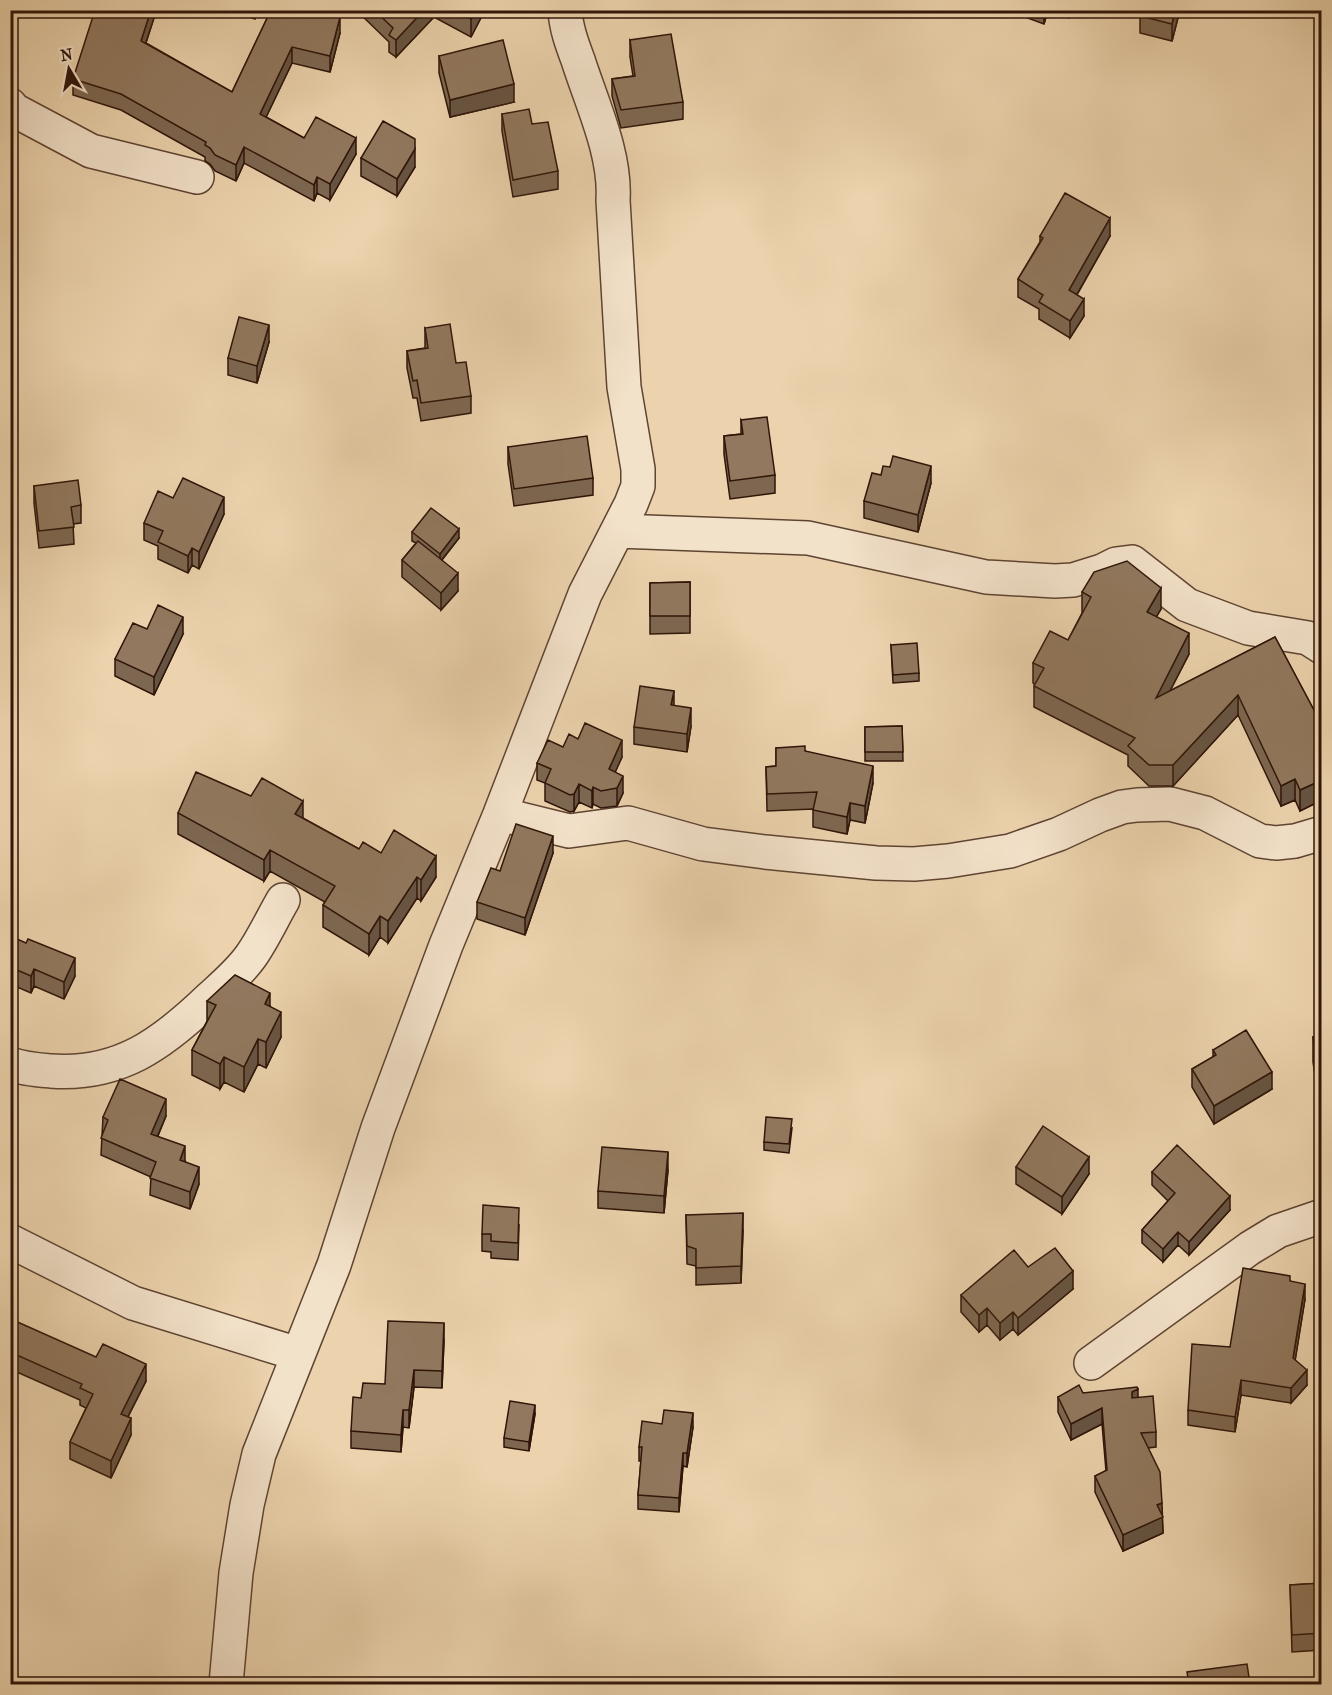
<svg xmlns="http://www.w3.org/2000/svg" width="1332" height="1695" viewBox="0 0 1332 1695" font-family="'IM FELL French Canon',serif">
  <rect width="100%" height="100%" fill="#ecd3ad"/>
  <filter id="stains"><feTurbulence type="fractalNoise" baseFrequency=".00333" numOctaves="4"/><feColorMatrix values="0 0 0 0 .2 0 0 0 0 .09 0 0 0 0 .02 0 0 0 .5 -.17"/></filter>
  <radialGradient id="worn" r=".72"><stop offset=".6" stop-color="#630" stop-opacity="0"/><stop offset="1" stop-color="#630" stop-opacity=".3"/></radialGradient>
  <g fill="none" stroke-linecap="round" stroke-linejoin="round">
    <defs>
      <path id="minor" d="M 10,105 L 14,110 L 91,151 L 197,177
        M 618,531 L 808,538 L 986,577 L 1055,581 L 1073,580 L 1102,571 L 1116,564 L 1132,562 L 1187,605 L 1248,628 L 1308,638 L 1322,647
        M 500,814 L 569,831 L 628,823 L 703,844 L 765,852 L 876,863 L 914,864 L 948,861 L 1010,851 L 1059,834 L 1100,815 L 1122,807 L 1137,805 L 1170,804 L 1205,813 L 1260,841 L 1276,843 L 1295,841 L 1322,833
        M 10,1064 C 23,1069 38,1070 51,1071 C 119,1076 162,1044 209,999 C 223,986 239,973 251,956 C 263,939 272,919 283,900
        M 10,1241 L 133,1303 L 298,1354
        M 1091,1363 L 1250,1248 L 1278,1231 L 1322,1216
        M 226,1684 L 236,1573 L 247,1505 L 259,1454 L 334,1265 L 378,1128 L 446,945 L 500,814 L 585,594 L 631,504 L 638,486 L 638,469 L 624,387 L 613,200 C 616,154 592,104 578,60 C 572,44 566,28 565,10"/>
    </defs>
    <use href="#minor" stroke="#5e4432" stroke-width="36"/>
    <use href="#minor" stroke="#f3e2ca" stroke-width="33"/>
  </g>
  <path fill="#7d6751" stroke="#2f1509" stroke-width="1.5" d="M 154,10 L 154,18 L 146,43 L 232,92 L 271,10 L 340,33 L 330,72 L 292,63 L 266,117 L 304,138 L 356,154 L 330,200 L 317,193 L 314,201 L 244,163 L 236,181 L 215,171 L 210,164 L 205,161 L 205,157 L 121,110 L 73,95 L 73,79 Z
    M 230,10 L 258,10 L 255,19 Z
    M 356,10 L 485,10 L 471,37 L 434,17 L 396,57 L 389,52 L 389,42 Z
    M 1006,10 L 1048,10 L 1044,24 Z
    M 1049,10 L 1071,10 L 1069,18 Z
    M 1180,10 L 1172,41 L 1140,33 L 1140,16 Z
    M 630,40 L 683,102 L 683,119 L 621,128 L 612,96 L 612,79 L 633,76 L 630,57 Z
    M 439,56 L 514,102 L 450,117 L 439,73 Z
    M 502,114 L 532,124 L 558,171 L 558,189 L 513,197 L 502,131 Z
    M 361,158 L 415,167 L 397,196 L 361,176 Z
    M 1040,236 L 1110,236 L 1077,295 L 1084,316 L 1070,338 L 1039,319 L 1039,309 L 1018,297 L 1018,279 L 1040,242 Z
    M 425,328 L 456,363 L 471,396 L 471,413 L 421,421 L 417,398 L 413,398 L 407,368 L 407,351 L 425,348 Z
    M 269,342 L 257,383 L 228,375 L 228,358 Z
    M 741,420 L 775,475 L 775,493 L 730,499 L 724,454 L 724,436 L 741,434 Z
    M 508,447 L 593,478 L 593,495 L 514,506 L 508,464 Z
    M 881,475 L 931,483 L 918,532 L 864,518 L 864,501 Z
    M 34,486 L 81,505 L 81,523 L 73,524 L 74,544 L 39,548 L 34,503 Z
    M 173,498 L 224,514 L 199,569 L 192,565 L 188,573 L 158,559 L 158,546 L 144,540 L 144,523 Z
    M 412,532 L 459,538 L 442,560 L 458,591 L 441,610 L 402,577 L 402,560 L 416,543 L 412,541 Z
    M 690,582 L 690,633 L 650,634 L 650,583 Z
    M 1082,592 L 1161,609 L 1156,617 L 1189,654 L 1170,691 L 1275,637 L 1315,712 L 1322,709 L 1322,800 L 1300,811 L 1295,800 L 1281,806 L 1238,715 L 1173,786 L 1149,786 L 1128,766 L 1128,755 L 1034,707 L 1034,686 L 1035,685 L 1033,683 L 1033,663 L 1068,640 L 1082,613 Z
    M 183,634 L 154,695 L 115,676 L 115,659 Z
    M 891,645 L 919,673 L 919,681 L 893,683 Z
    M 674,706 L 691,726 L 687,752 L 634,744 L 634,727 Z
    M 902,726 L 903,761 L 865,761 L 865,727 Z
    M 578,739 L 622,757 L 615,772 L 623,793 L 617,806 L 601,808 L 593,804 L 592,808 L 579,802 L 574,811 L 570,812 L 545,801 L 545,783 L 537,780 L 537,763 Z
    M 776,748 L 805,751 L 873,783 L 865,823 L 850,820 L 847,834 L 813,827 L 813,809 L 767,811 L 766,767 L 776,766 Z
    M 178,813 L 303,818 L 359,849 L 381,853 L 436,877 L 421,901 L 417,898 L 388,943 L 380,937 L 369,955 L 323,927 L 323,905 L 325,902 L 270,871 L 264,881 L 178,834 Z
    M 553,853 L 525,935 L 477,919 L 477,902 L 500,871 Z
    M 10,936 L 75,976 L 64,999 L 34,986 L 31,993 L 10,984 Z
    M 207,1001 L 270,1006 L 281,1037 L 266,1068 L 258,1064 L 244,1092 L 224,1082 L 220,1089 L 192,1075 L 192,1050 L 207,1021 Z
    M 1322,1036 L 1322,1095 L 1318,1096 L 1313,1062 L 1313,1037 Z
    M 1213,1050 L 1272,1089 L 1214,1124 L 1192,1087 L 1192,1069 L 1213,1057 Z
    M 166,1116 L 158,1136 L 185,1161 L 199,1184 L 190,1209 L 150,1195 L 151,1177 L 101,1155 L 103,1117 Z
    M 792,1128 L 789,1153 L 764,1150 L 764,1142 Z
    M 1016,1167 L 1089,1174 L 1062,1214 L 1016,1184 Z
    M 668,1170 L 664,1213 L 598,1208 L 598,1191 Z
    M 1152,1172 L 1230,1210 L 1189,1255 L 1178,1245 L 1163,1262 L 1142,1243 L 1142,1230 L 1168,1201 L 1152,1185 Z
    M 686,1215 L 743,1230 L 741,1283 L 696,1285 L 696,1266 L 687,1264 Z
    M 519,1225 L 518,1260 L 491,1258 L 491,1252 L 482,1251 L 482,1234 Z
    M 1028,1267 L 1073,1289 L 1018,1335 L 1013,1329 L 1000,1340 L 987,1325 L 979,1332 L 961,1312 L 961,1295 Z
    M 1290,1281 L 1305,1299 L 1295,1360 L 1307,1385 L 1291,1403 L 1241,1395 L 1235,1432 L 1188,1425 L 1188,1410 L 1230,1347 Z
    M 10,1316 L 14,1321 L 146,1381 L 128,1417 L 131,1435 L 111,1478 L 70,1459 L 70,1442 L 86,1408 L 80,1405 L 80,1400 L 10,1369 Z
    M 444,1340 L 442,1388 L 414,1387 L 409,1428 L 403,1427 L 401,1452 L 351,1448 L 351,1431 L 361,1398 L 385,1384 Z
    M 1083,1393 L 1138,1397 L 1156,1432 L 1156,1447 L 1148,1448 L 1162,1514 L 1163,1533 L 1123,1551 L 1095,1492 L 1095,1476 L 1106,1471 L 1102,1424 L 1071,1440 L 1058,1412 L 1058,1397 Z
    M 535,1414 L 529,1451 L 504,1447 L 504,1438 Z
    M 662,1424 L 693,1427 L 687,1467 L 683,1466 L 679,1512 L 638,1509 L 638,1495 L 641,1461 L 639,1461 L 639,1447 Z
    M 1322,1583 L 1322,1650 L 1292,1652 L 1290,1585 Z"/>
  <path fill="#665442" stroke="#2f1509" stroke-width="1.5" d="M 151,10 L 154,10 L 154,18 L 141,57 L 141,41 Z
    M 255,10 L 258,10 L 255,19 Z
    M 424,10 L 434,10 L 434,17 L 396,57 L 396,40 Z
    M 476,10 L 485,10 L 471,37 L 471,19 Z
    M 1044,10 L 1048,10 L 1044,24 Z
    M 1175,10 L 1180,10 L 1172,41 L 1172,24 Z
    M 340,17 L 340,33 L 330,72 L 330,56 Z
    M 292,47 L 292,63 L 260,130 L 260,114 Z
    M 514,84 L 514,102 L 450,117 L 450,100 Z
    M 356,138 L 356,154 L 330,200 L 330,184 Z
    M 244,147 L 244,163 L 236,181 L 236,165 Z
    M 415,149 L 415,167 L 397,196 L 397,179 Z
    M 317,177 L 317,193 L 314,201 L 314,185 Z
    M 1110,218 L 1110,236 L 1069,308 L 1069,290 Z
    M 1084,299 L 1084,316 L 1070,338 L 1070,321 Z
    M 269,325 L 269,342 L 257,383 L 257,366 Z
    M 931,466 L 931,483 L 918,532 L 918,515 Z
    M 224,497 L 224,514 L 199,569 L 199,552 Z
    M 459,529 L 459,538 L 440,562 L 440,554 Z
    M 192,548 L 192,565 L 188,573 L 188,556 Z
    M 458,573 L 458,591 L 441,610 L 441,593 Z
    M 1161,588 L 1161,609 L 1147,633 L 1147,612 Z
    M 183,617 L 183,634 L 154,695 L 154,677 Z
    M 1189,633 L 1189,654 L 1156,718 L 1156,698 Z
    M 674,691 L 674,708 L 671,705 Z
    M 1238,695 L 1238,715 L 1173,786 L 1173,765 Z
    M 691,708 L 691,726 L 687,752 L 687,734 Z
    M 622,740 L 622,757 L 609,786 L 609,769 Z
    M 873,766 L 873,783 L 865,823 L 865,806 Z
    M 623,776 L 623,793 L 617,806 L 617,788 Z
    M 1295,779 L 1295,800 L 1281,806 L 1281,786 Z
    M 1322,780 L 1322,800 L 1300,811 L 1300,790 Z
    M 579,784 L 579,802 L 574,811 L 574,794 Z
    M 593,787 L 593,804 L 592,808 L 592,791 Z
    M 303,801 L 303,822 L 295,814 Z
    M 850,803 L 850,820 L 847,834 L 847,817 Z
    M 553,836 L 553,853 L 525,935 L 525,918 Z
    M 270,850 L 270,871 L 264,881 L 264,860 Z
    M 436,856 L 436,877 L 421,901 L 421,880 Z
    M 417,877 L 417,898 L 388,943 L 388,921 Z
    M 380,916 L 380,937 L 369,955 L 369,934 Z
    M 75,958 L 75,976 L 64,999 L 64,982 Z
    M 34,969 L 34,986 L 31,993 L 31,976 Z
    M 270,993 L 270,1018 L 265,1004 Z
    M 281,1012 L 281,1037 L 266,1068 L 266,1042 Z
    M 258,1039 L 258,1064 L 244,1092 L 244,1067 Z
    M 224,1057 L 224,1082 L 220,1089 L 220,1064 Z
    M 1272,1072 L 1272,1089 L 1214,1124 L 1214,1106 Z
    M 166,1099 L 166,1116 L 151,1151 L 151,1134 Z
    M 185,1146 L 185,1163 L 180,1160 Z
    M 668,1152 L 668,1170 L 664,1213 L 664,1196 Z
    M 1089,1157 L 1089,1174 L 1062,1214 L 1062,1197 Z
    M 199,1167 L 199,1184 L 190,1209 L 190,1192 Z
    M 1230,1196 L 1230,1210 L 1189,1255 L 1189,1242 Z
    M 743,1213 L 743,1230 L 741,1283 L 741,1266 Z
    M 1178,1232 L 1178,1245 L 1163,1262 L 1163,1249 Z
    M 1073,1271 L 1073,1289 L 1018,1335 L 1018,1318 Z
    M 1305,1284 L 1305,1299 L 1293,1374 L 1293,1358 Z
    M 987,1308 L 987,1325 L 979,1332 L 979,1315 Z
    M 1013,1312 L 1013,1329 L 1000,1340 L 1000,1323 Z
    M 444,1323 L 444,1340 L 442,1388 L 442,1371 Z
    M 146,1364 L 146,1381 L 121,1430 L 121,1414 Z
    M 414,1370 L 414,1387 L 409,1428 L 409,1410 Z
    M 1307,1370 L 1307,1385 L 1291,1403 L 1291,1388 Z
    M 1241,1380 L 1241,1395 L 1235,1432 L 1235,1417 Z
    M 1138,1389 L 1138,1405 L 1132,1408 L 1132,1392 Z
    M 535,1405 L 535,1414 L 529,1451 L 529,1442 Z
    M 1102,1408 L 1102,1424 L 1071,1440 L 1071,1424 Z
    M 403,1410 L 403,1427 L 401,1452 L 401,1435 Z
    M 693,1413 L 693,1427 L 687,1467 L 687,1453 Z
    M 131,1418 L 131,1435 L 111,1478 L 111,1461 Z
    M 683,1453 L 683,1466 L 679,1512 L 679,1498 Z
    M 1162,1503 L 1163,1533 L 1123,1551 L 1123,1535 L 1157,1505 Z"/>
  <path fill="#91785e" stroke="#2f1509" stroke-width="1.5" d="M 95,10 L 151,10 L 141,41 L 232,92 L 271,10 L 311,10 L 340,17 L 330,56 L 292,47 L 260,114 L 304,138 L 316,117 L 356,138 L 330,184 L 317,177 L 314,185 L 244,147 L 236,165 L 215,155 L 210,148 L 205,145 L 206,142 L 121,94 L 73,79 Z
    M 374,10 L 424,10 L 396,40 L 389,35 L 393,28 Z
    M 455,10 L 476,10 L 471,19 Z
    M 1142,10 L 1175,10 L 1172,24 L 1140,16 Z
    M 671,34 L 683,102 L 621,110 L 612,79 L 635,76 L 630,40 Z
    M 503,40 L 514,84 L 450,100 L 439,56 Z
    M 529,109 L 532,124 L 548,122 L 558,171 L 513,180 L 502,114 Z
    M 383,121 L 415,139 L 415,149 L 397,179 L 361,158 Z
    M 1065,193 L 1110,218 L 1069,290 L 1084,299 L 1070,321 L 1039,302 L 1043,295 L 1018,279 L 1043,238 L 1040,236 Z
    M 239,317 L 269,325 L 257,366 L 228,358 Z
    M 450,324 L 456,363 L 466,362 L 471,396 L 421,403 L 417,380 L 413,381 L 407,351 L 428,348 L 425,328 Z
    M 767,417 L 775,475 L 730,481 L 724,436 L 743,434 L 741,420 Z
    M 587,436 L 593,478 L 514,489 L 508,447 Z
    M 893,456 L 931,466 L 918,515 L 864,501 L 872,473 L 881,475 L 883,466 L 890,467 Z
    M 183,478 L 224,497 L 199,552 L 192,548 L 188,556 L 158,542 L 163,531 L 144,523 L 158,491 L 173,498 Z
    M 78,480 L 81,505 L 71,507 L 74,527 L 39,531 L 34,486 Z
    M 431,508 L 459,529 L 440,554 L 412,532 Z
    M 418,541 L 458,573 L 441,593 L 402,560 Z
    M 1127,561 L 1161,588 L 1147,612 L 1189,633 L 1156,698 L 1275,637 L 1315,712 L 1322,709 L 1322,780 L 1300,790 L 1295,779 L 1281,786 L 1238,695 L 1173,765 L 1149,765 L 1128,746 L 1135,738 L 1034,686 L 1044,668 L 1033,663 L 1050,631 L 1068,640 L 1091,597 L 1082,592 L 1094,572 Z
    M 690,582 L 690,616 L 650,616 L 650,583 Z
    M 158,605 L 183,617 L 154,677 L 115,659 L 133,623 L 147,629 Z
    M 917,643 L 919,673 L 893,675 L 891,645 Z
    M 640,686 L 674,691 L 671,705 L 691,708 L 687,734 L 634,727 Z
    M 585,723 L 622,740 L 609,769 L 623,776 L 617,788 L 601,791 L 593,787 L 592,791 L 579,784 L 574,794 L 570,795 L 545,783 L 551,769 L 537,763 L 548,740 L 563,747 L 569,734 L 578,739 Z
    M 902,726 L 903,752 L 865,752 L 865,727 Z
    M 805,746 L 805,751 L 873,766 L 865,806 L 850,803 L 847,817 L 813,810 L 817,792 L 767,794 L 766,767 L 776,766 L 776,748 Z
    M 196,772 L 251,796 L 262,778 L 303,801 L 295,814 L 359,849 L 363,842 L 381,853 L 394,830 L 436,856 L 421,880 L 417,877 L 388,921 L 380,916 L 369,934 L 323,905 L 335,886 L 270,850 L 264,860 L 178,813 Z
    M 516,824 L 553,836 L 525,918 L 477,902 L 491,868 L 500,871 Z
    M 10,936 L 26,943 L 28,939 L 75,958 L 64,982 L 34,969 L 31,976 L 10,967 Z
    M 235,975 L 270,993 L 265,1004 L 281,1012 L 266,1042 L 258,1039 L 244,1067 L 224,1057 L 220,1064 L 192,1050 L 216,1005 L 207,1001 Z
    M 1246,1030 L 1272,1072 L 1214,1106 L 1192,1069 L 1216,1055 L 1213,1050 Z
    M 1322,1036 L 1322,1070 L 1318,1070 L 1313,1037 Z
    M 120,1079 L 166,1099 L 151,1134 L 185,1146 L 180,1160 L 199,1167 L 190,1192 L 150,1178 L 156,1162 L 101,1138 L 108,1120 L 103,1117 Z
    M 766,1117 L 792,1119 L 789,1144 L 764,1142 Z
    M 1043,1126 L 1089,1157 L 1062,1197 L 1016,1167 Z
    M 1177,1145 L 1230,1196 L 1189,1242 L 1178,1232 L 1163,1249 L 1142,1230 L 1175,1193 L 1152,1172 Z
    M 602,1147 L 668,1152 L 664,1196 L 598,1191 Z
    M 483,1205 L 519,1208 L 518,1243 L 491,1241 L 491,1234 L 482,1234 Z
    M 743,1213 L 741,1266 L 696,1268 L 696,1249 L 687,1246 L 686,1215 Z
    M 1055,1248 L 1073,1271 L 1018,1318 L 1013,1312 L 1000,1323 L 987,1308 L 979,1315 L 961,1295 L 1014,1250 L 1028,1267 Z
    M 1243,1268 L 1290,1276 L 1290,1281 L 1305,1284 L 1293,1358 L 1307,1370 L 1291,1388 L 1241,1380 L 1235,1417 L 1188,1410 L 1192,1344 L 1230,1347 Z
    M 10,1316 L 14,1317 L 13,1320 L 96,1357 L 103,1344 L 146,1364 L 121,1414 L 131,1418 L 111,1461 L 70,1442 L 93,1394 L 80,1388 L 82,1384 L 10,1352 Z
    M 388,1321 L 444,1323 L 442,1371 L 414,1370 L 409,1410 L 403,1410 L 401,1435 L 351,1431 L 353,1397 L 361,1398 L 363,1383 L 385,1384 Z
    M 1079,1385 L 1083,1393 L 1137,1387 L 1138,1389 L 1132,1392 L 1132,1398 L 1153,1396 L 1156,1432 L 1141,1433 L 1160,1472 L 1162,1503 L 1157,1505 L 1163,1517 L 1123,1535 L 1095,1476 L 1107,1470 L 1102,1408 L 1071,1424 L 1058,1397 Z
    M 510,1401 L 535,1405 L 529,1442 L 504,1438 Z
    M 664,1410 L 693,1413 L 687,1453 L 683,1453 L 679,1498 L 638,1495 L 642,1447 L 639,1447 L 642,1421 L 662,1424 Z
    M 1322,1583 L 1322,1633 L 1292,1635 L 1290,1585 Z
    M 1247,1664 L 1250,1684 L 1189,1684 L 1187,1672 Z"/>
  <rect width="1332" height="1695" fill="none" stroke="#ecd3ad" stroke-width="36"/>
  <rect x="12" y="12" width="1308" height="1671" fill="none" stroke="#2f1509" stroke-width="3"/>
  <rect x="18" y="18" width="1296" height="1659" fill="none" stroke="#2f1509" stroke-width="1.5"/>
  <g transform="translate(69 69) rotate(350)" stroke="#f3e2ca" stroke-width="4.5" paint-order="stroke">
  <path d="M0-4.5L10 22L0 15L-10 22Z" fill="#2f1509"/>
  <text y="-9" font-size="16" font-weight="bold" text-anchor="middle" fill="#2f1509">N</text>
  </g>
  <rect width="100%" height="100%" filter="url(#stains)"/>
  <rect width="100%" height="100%" fill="url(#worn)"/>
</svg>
